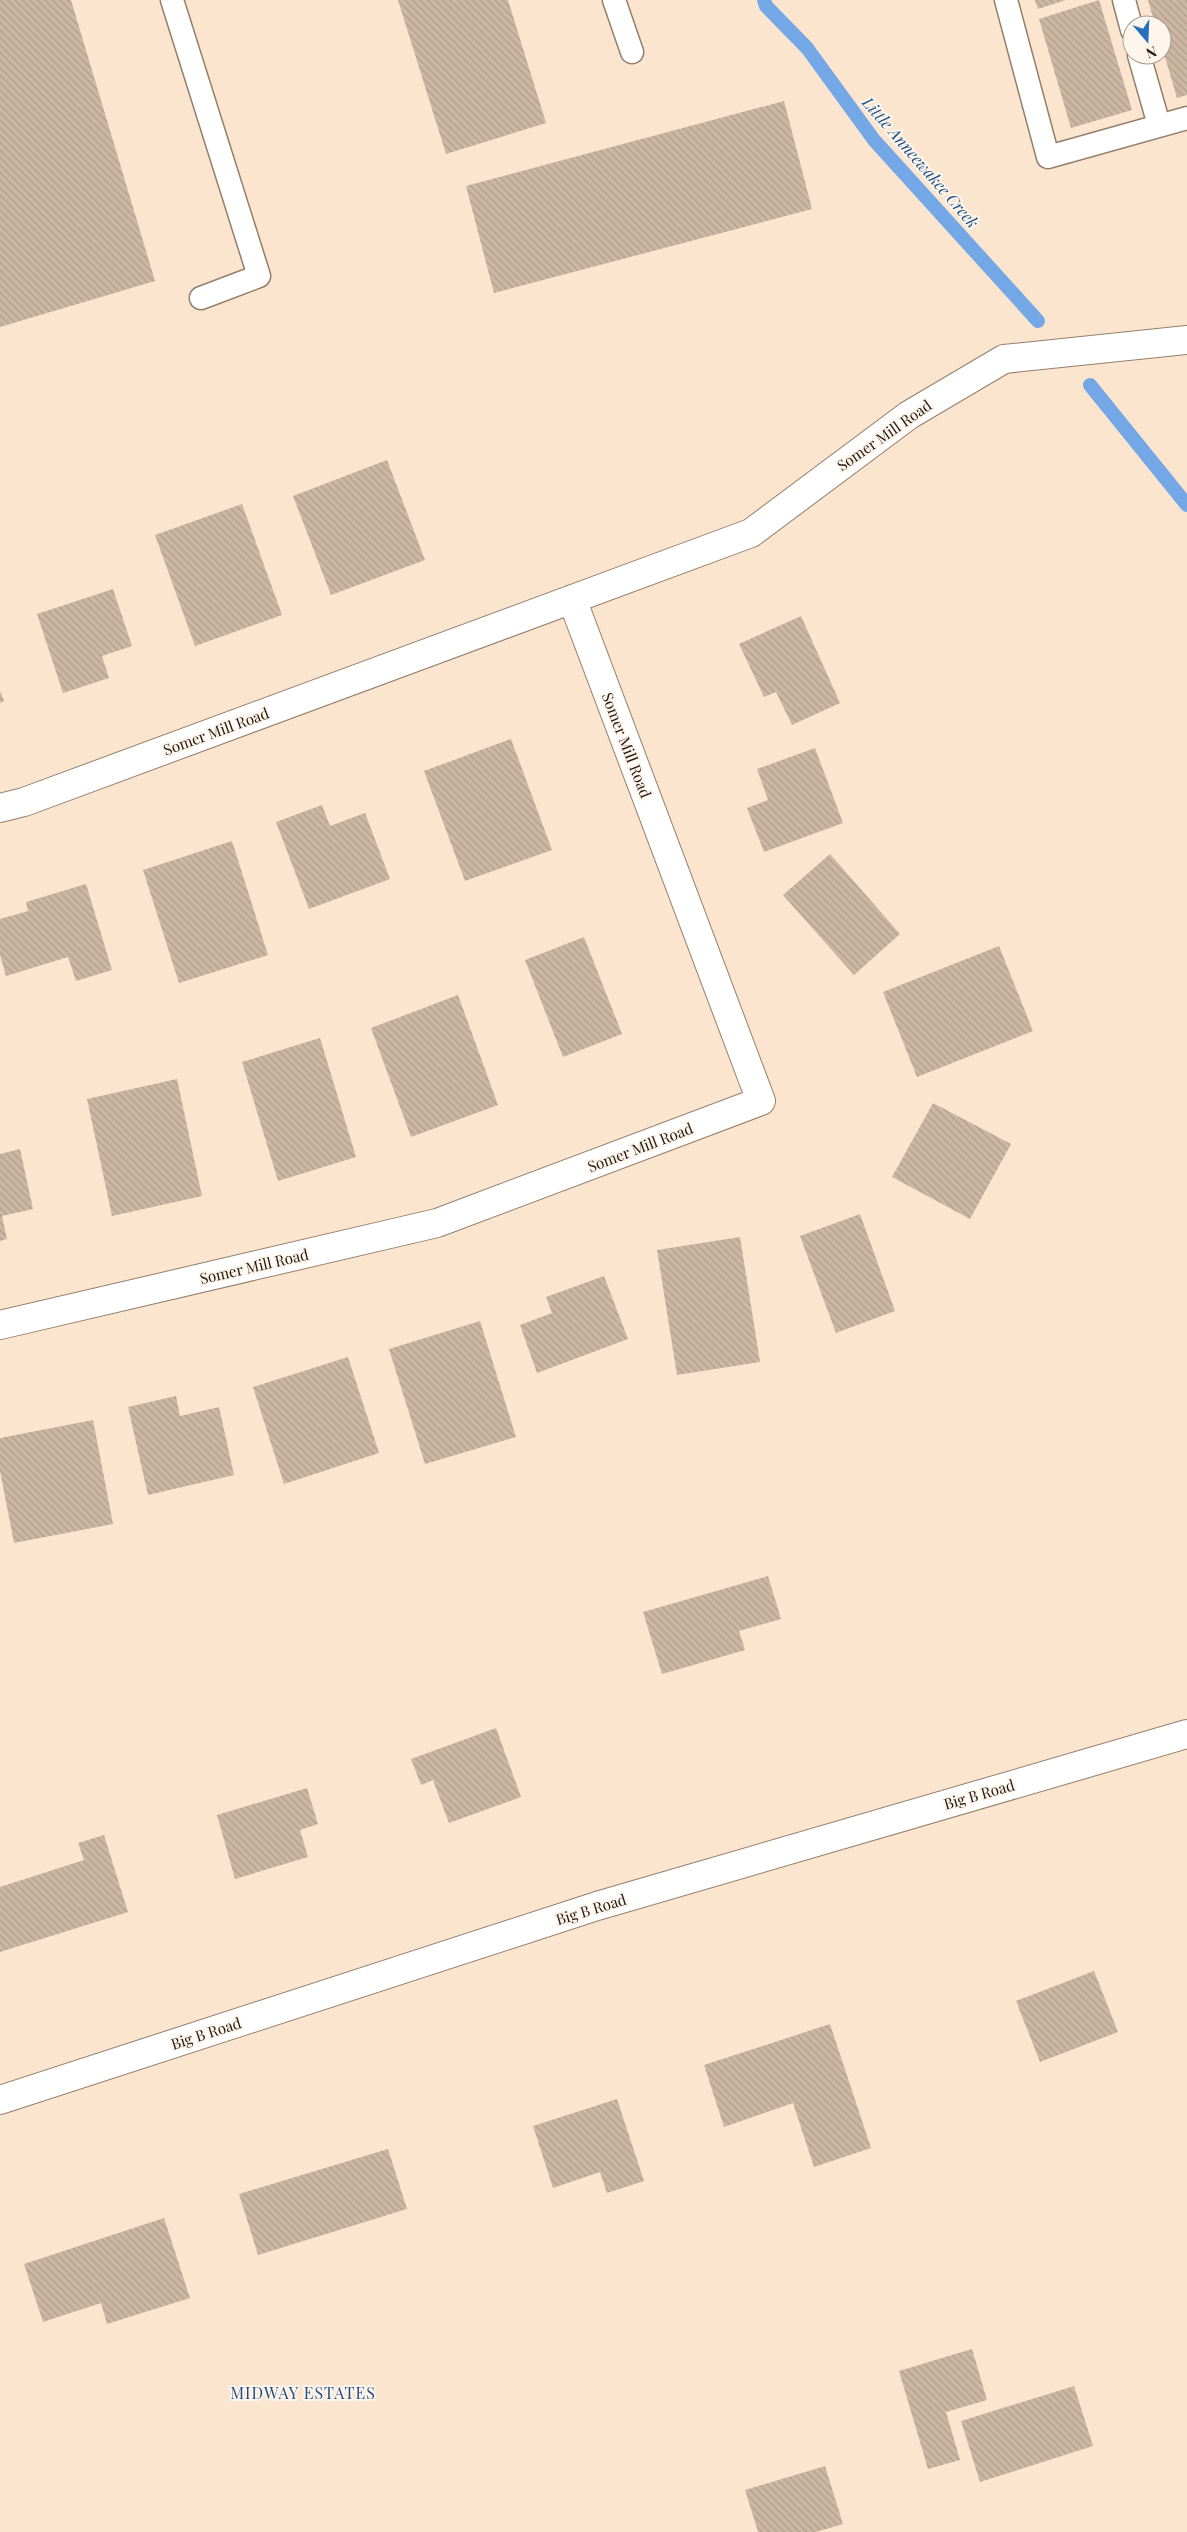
<svg xmlns="http://www.w3.org/2000/svg" width="1187" height="2532" viewBox="0 0 1187 2532" font-family="'Playfair Display',serif">
  <defs>
    <pattern id="building-back-hatch" width="6" height="6" patternUnits="userSpaceOnUse" patternTransform="scale(1.25)"><rect width="6" height="6" fill="#cdb7a2"/><path d="M-1 5l2 2M0 0l6 6M5-1l2 2" fill="none" stroke="#b09d8a"/></pattern>
  </defs>
  <rect width="100%" height="100%" fill="#fce5cf"/>
  <g fill="none" stroke-linecap="round" stroke-linejoin="round">
    <path stroke="#73a7e6" stroke-width="14" d="M 764,0 L 766,6 L 807,48 L 874,140 L 1038,321
      M 1090,385 L 1187,505"/>
  </g>
  <path fill="url(#building-back-hatch)" d="M 0,0 L 71,0 L 155,281 L 0,327 Z
    M 398,0 L 508,0 L 546,123 L 446,154 Z
    M 1035,0 L 1066,0 L 1038,9 Z
    M 1099,0 L 1132,110 L 1071,128 L 1039,19 Z
    M 1148,0 L 1187,0 L 1187,95 L 1177,98 L 1162,47 L 1162,25 L 1155,25 Z
    M 784,101 L 812,209 L 494,293 L 466,186 Z
    M 387,460 L 425,560 L 331,595 L 293,496 Z
    M 242,504 L 282,615 L 195,646 L 155,535 Z
    M 113,589 L 132,646 L 102,656 L 109,678 L 63,693 L 37,614 Z
    M 801,616 L 840,703 L 792,725 L 776,692 L 764,697 L 739,644 Z
    M 0,691 L 4,701 L 0,703 Z
    M 511,739 L 552,850 L 465,881 L 424,771 Z
    M 815,748 L 843,823 L 764,852 L 747,808 L 768,800 L 757,769 Z
    M 322,805 L 330,826 L 365,813 L 390,879 L 309,909 L 276,822 Z
    M 232,841 L 268,955 L 179,983 L 143,870 Z
    M 830,854 L 900,934 L 854,975 L 783,895 Z
    M 86,884 L 112,970 L 76,981 L 68,957 L 6,976 L 0,955 L 0,919 L 28,911 L 26,902 Z
    M 584,937 L 622,1034 L 563,1057 L 525,960 Z
    M 999,946 L 1033,1031 L 917,1077 L 883,992 Z
    M 458,995 L 498,1105 L 411,1137 L 371,1028 Z
    M 320,1038 L 356,1157 L 278,1181 L 242,1062 Z
    M 177,1079 L 202,1196 L 112,1216 L 87,1099 Z
    M 933,1103 L 1011,1144 L 970,1219 L 892,1177 Z
    M 20,1149 L 33,1209 L 2,1216 L 7,1239 L 0,1241 L 0,1154 Z
    M 860,1214 L 895,1311 L 836,1333 L 800,1236 Z
    M 740,1237 L 760,1362 L 677,1375 L 657,1250 Z
    M 604,1276 L 628,1339 L 537,1373 L 520,1325 L 552,1313 L 546,1297 Z
    M 480,1321 L 516,1437 L 425,1464 L 389,1349 Z
    M 348,1357 L 379,1453 L 284,1484 L 253,1387 Z
    M 176,1396 L 180,1416 L 219,1407 L 234,1475 L 148,1495 L 128,1407 Z
    M 93,1420 L 113,1524 L 14,1543 L 0,1471 L 0,1438 Z
    M 768,1576 L 781,1619 L 739,1631 L 745,1650 L 662,1674 L 643,1612 Z
    M 496,1728 L 521,1797 L 449,1823 L 433,1780 L 421,1785 L 411,1759 Z
    M 307,1788 L 318,1824 L 300,1830 L 308,1857 L 235,1879 L 217,1815 Z
    M 104,1835 L 128,1912 L 0,1952 L 0,1887 L 84,1860 L 78,1843 Z
    M 1094,1971 L 1118,2032 L 1040,2062 L 1016,2001 Z
    M 830,2024 L 871,2148 L 814,2167 L 793,2103 L 724,2127 L 704,2065 Z
    M 617,2099 L 644,2181 L 607,2193 L 600,2172 L 553,2188 L 533,2126 Z
    M 388,2149 L 407,2209 L 258,2255 L 239,2194 Z
    M 164,2218 L 190,2298 L 107,2324 L 101,2303 L 43,2322 L 24,2264 Z
    M 972,2349 L 987,2400 L 946,2412 L 960,2460 L 928,2469 L 899,2371 Z
    M 1074,2386 L 1093,2446 L 980,2482 L 961,2421 Z
    M 825,2466 L 843,2524 L 816,2532 L 758,2532 L 745,2490 Z"/>
  <g fill="none" stroke-linecap="round" stroke-linejoin="round">
    <defs>
      <path id="lane" d="M 172,0 L 259,276 L 201,298
        M 614,0 L 632,52
        M 1006,0 L 1048,157 L 1187,118
        M 1124,0 L 1132,30
        M 1139,55 L 1159,125"/>
      <path id="street" d="M 0,808 L 24,802 L 751,533 L 909,415 L 1004,359 L 1187,340
        M 0,1325 L 437,1223 L 761,1101 L 572,599
        M 0,2100 L 597,1906 L 1187,1734"/>
    </defs>
    <use href="#lane" stroke="#937f6a" stroke-width="25"/>
    <use href="#street" stroke="#937f6a" stroke-width="30"/>
    <use href="#lane" stroke="#fff" stroke-width="22"/>
    <use href="#street" stroke="#fff" stroke-width="28"/>
  </g>
  <g text-anchor="middle" dominant-baseline="central" stroke-width="4" stroke-linejoin="round" paint-order="stroke">
    <g font-size="15" fill="#211911" stroke="#fef5ec">
      <text transform="translate(884 435) rotate(-35)">Somer Mill Road</text>
      <text transform="translate(216 731) rotate(-20)">Somer Mill Road</text>
      <text transform="translate(627 745) rotate(69)">Somer Mill Road</text>
      <text transform="translate(640 1147) rotate(-21)">Somer Mill Road</text>
      <text transform="translate(254 1266) rotate(-13)">Somer Mill Road</text>
      <text transform="translate(979 1794) rotate(-16)">Big B Road</text>
      <text transform="translate(591 1909) rotate(-17)">Big B Road</text>
      <text transform="translate(206 2033) rotate(-18)">Big B Road</text>
    </g>
    <g font-size="16" font-style="italic" fill="#184d86" stroke="#fef5ec">
      <text transform="translate(921 162) rotate(49)">Little Anneewakee Creek</text>
    </g>
    <g font-size="16" letter-spacing="1" fill="#1e4c7f" stroke="#fef5ec">
      <text x="303" y="2392">MIDWAY ESTATES</text>
    </g>
  </g>
  <g transform="translate(1147 40) rotate(161)"><circle r="24" fill="#fef5ec" stroke="#a69d94"/>
  <path d="M0-4L9 19L0 12L-9 19Z" fill="#246fbe"/>
  <text y="-8" font-size="14" font-weight="bold" text-anchor="middle" fill="#211911">N</text>
  </g>
</svg>
